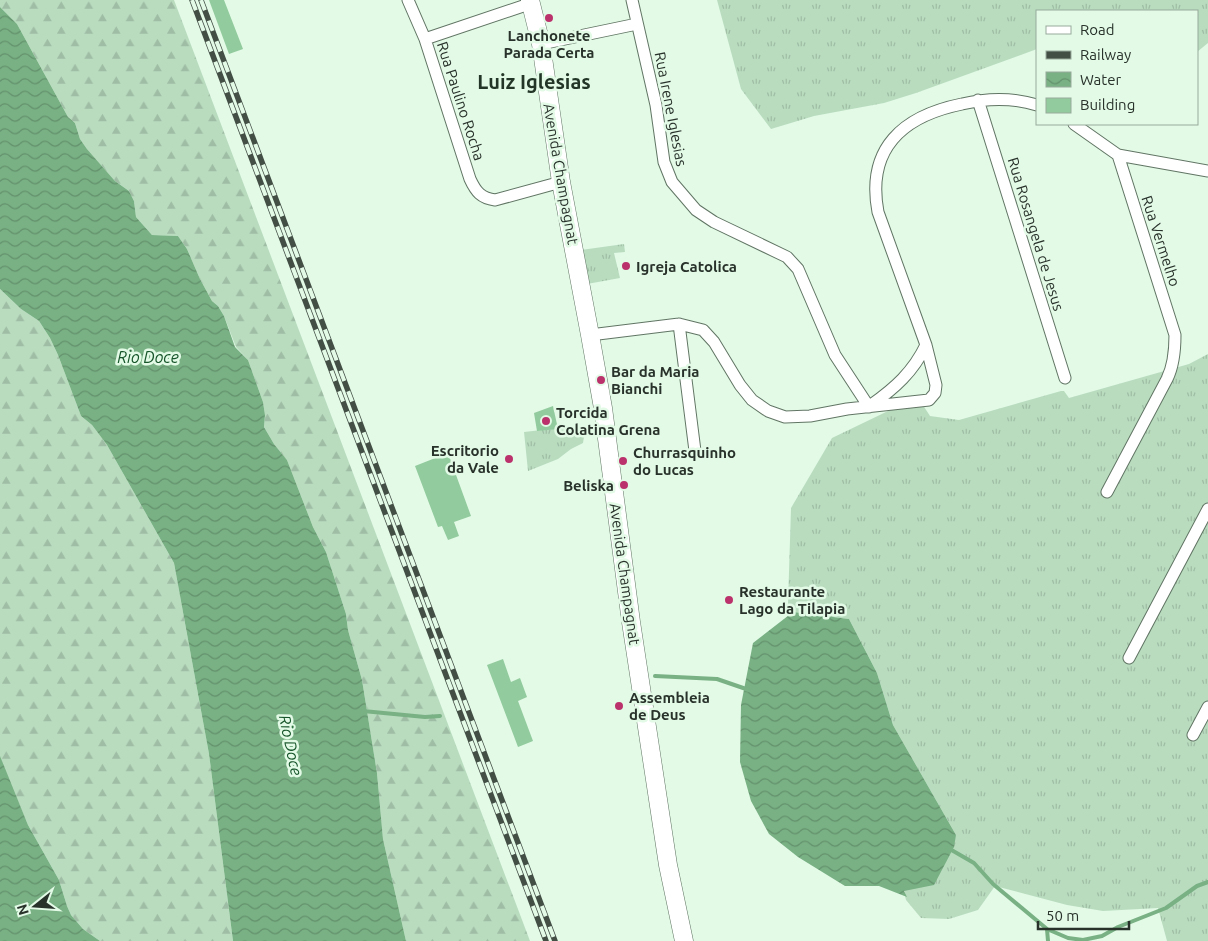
<svg xmlns="http://www.w3.org/2000/svg" width="1208" height="941" viewBox="0 0 1208 941" font-family="Ubuntu,sans-serif">
  <defs>
    <pattern id="grass-tufts" width="24" height="20" patternUnits="userSpaceOnUse" patternTransform="scale(1.25)"><rect width="24" height="20" fill="#b9dcbf"/><path d="M3 7l-1-3M5 7V3M7 7l1-3M15 17l-1-3M17 17v-4M19 17l1-3" fill="none" stroke="#9fbda4"/></pattern>
    <pattern id="forest-firs" width="22" height="20" patternUnits="userSpaceOnUse" patternTransform="scale(1.25)"><rect width="22" height="20" fill="#b9dcbf"/><path d="M5 1l3.5 6h-7zM16 11l3.5 6h-7z" fill="#9fbda4"/></pattern>
    <pattern id="water-waves" width="16" height="10" patternUnits="userSpaceOnUse" patternTransform="scale(1.25)"><rect width="16" height="10" fill="#79b184"/><path d="M0 5q4-4 8 0t8 0" fill="none" stroke="#63916c"/></pattern>
  </defs>
  <rect width="100%" height="100%" fill="#e2fae6"/>
  <path fill="url(#grass-tufts)" d="M 717,0 L 1208,0 L 1208,43 L 1197,52 L 1197,11 L 1037,11 L 1037,49 L 916,93 L 884,103 L 814,116 L 771,129 L 741,89 Z
    M 624,244 L 625,252 L 614,253 L 620,278 L 587,284 L 581,250 Z
    M 1208,354 L 1208,941 L 1167,941 L 1158,908 L 1103,911 L 1067,905 L 995,886 L 978,910 L 949,919 L 921,918 L 906,900 L 904,892 L 956,835 L 893,725 L 877,673 L 849,619 L 791,612 L 788,604 L 791,508 L 832,438 L 915,398 L 919,399 L 930,416 L 959,420 L 1061,391 L 1064,391 L 1069,398 L 1189,364 Z
    M 586,425 L 583,443 L 571,449 L 558,459 L 528,471 L 524,432 Z"/>
  <path fill="url(#forest-firs)" d="M 0,0 L 174,0 L 530,941 L 406,941 L 383,839 L 377,773 L 362,680 L 348,630 L 346,614 L 326,552 L 313,527 L 287,460 L 274,444 L 264,427 L 265,415 L 263,402 L 248,360 L 236,347 L 224,316 L 218,306 L 212,301 L 200,279 L 187,249 L 178,236 L 152,235 L 136,217 L 134,201 L 129,191 L 115,181 L 87,149 L 80,139 L 75,123 L 68,117 L 17,24 L 0,7 Z
    M 0,289 L 21,309 L 39,321 L 50,338 L 58,355 L 81,416 L 92,425 L 107,445 L 174,563 L 209,754 L 233,941 L 100,941 L 83,929 L 71,915 L 67,906 L 59,880 L 28,825 L 3,766 L 0,756 Z"/>
  <path fill="url(#water-waves)" d="M 0,7 L 17,24 L 68,117 L 75,123 L 80,139 L 87,149 L 115,181 L 129,191 L 134,201 L 136,217 L 152,235 L 178,236 L 187,249 L 200,279 L 212,301 L 218,306 L 224,316 L 235,347 L 248,360 L 263,402 L 265,415 L 264,427 L 274,444 L 287,460 L 313,527 L 326,552 L 346,614 L 348,630 L 362,680 L 377,773 L 383,839 L 406,941 L 233,941 L 209,754 L 174,563 L 107,445 L 92,425 L 81,416 L 58,355 L 50,338 L 39,321 L 21,309 L 0,289 Z
    M 793,612 L 849,619 L 877,673 L 893,725 L 956,835 L 954,847 L 934,885 L 904,891 L 907,897 L 879,886 L 845,886 L 798,857 L 769,834 L 751,801 L 740,762 L 741,705 L 753,643 Z
    M 0,756 L 28,825 L 59,880 L 67,906 L 71,915 L 83,929 L 100,941 L 0,941 Z"/>
  <g fill="none" stroke-linecap="round" stroke-linejoin="round">
    <path stroke="#79b184" stroke-width="4" d="M 655,676 L 717,679 L 749,690
      M 363,711 L 425,717 L 440,716
      M 948,848 L 974,863 L 993,884 L 1047,929 L 1068,938 L 1083,940 L 1102,936 L 1118,927 L 1166,908 L 1197,886 L 1208,882
      M 1047,929 L 1048,941"/>
  </g>
  <path fill="#92cb9d" d="M 209,0 L 224,0 L 243,49 L 229,54 Z
    M 553,406 L 558,429 L 537,431 L 534,413 Z
    M 448,453 L 471,516 L 454,522 L 459,536 L 448,540 L 442,526 L 438,527 L 415,466 Z
    M 503,659 L 511,682 L 520,678 L 527,697 L 518,701 L 533,741 L 518,747 L 487,665 Z"/>
  <g fill="none" stroke-linecap="round" stroke-linejoin="round">
    <defs>
      <path id="street" d="M 408,0 L 425,39 L 470,179 C 476,192 481,198 495,200 L 561,182
        M 632,0 L 656,105 L 664,162 L 672,182 L 696,210 L 714,222 L 787,257 L 798,269 L 835,355 L 869,407
        M 425,39 L 532,3 L 531,0
        M 541,44 L 637,24
        M 978,100 L 1065,378
        M 1074,124 L 1118,155 L 1208,171
        M 679,324 L 695,451
        M 590,335 L 679,324 L 703,330 L 714,342 L 740,385 L 752,400 L 768,411 L 785,417 L 810,416 L 847,409 L 929,400 L 935,393 L 936,385 L 926,345 L 878,212 C 866,148 903,116 962,104 C 987,98 1011,97 1037,105
        M 871,405 C 895,388 913,372 926,345
        M 1107,492 L 1167,379 C 1174,365 1175,350 1175,335 L 1118,155
        M 1129,658 L 1208,509
        M 1193,735 L 1208,707"/>
      <path id="primary" d="M 530,0 L 541,44 L 561,182 L 590,335 L 603,408 L 631,622 L 668,865 L 684,941"/>
    </defs>
    <use href="#street" stroke="#617564" stroke-width="13"/>
    <use href="#primary" stroke="#617564" stroke-width="19"/>
    <use href="#street" stroke="#fff" stroke-width="11"/>
    <use href="#primary" stroke="#fff" stroke-width="18"/>
    <defs>
      <path id="rail" d="M 192,0 L 546,941
        M 201,0 L 555,941"/>
    </defs>
    <use href="#rail" stroke="#434e45" stroke-width="5.5"/>
    <use href="#rail" stroke="#e2fae6" stroke-width="4" stroke-dasharray="11" stroke-linecap="butt"/>
  </g>
  <g fill="#bb316b" stroke="#e2fae6" stroke-width="2">
    <circle cx="549" cy="18" r="5"/>
    <circle cx="626" cy="266" r="5"/>
    <circle cx="601" cy="380" r="5"/>
    <circle cx="546" cy="421" r="5"/>
    <circle cx="509" cy="459" r="5"/>
    <circle cx="623" cy="461" r="5"/>
    <circle cx="624" cy="485" r="5"/>
    <circle cx="729" cy="600" r="5"/>
    <circle cx="619" cy="706" r="5"/>
  </g>
  <g text-anchor="middle" dominant-baseline="central" stroke-width="5" stroke-linejoin="round" paint-order="stroke">
    <g font-size="15" font-weight="bold" fill="#28312a" stroke="#e2fae6" text-anchor="start">
      <text x="549" y="35" text-anchor="middle">Lanchonete<tspan x="549" dy="17">Parada Certa</tspan></text>
      <text x="636" y="266">Igreja Catolica</text>
      <text x="611" y="371">Bar da Maria<tspan x="611" dy="17">Bianchi</tspan></text>
      <text x="556" y="412">Torcida<tspan x="556" dy="17">Colatina Grena</tspan></text>
      <text x="499" y="450" text-anchor="end">Escritorio<tspan x="499" dy="17">da Vale</tspan></text>
      <text x="633" y="452">Churrasquinho<tspan x="633" dy="17">do Lucas</tspan></text>
      <text x="614" y="485" text-anchor="end">Beliska</text>
      <text x="739" y="591">Restaurante<tspan x="739" dy="17">Lago da Tilapia</tspan></text>
      <text x="629" y="697">Assembleia<tspan x="629" dy="17">de Deus</tspan></text>
    </g>
    <g font-size="15" fill="#28312a" stroke="#e2fae6">
      <text transform="translate(461 101) rotate(72)">Rua Paulino Rocha</text>
      <text transform="translate(671 109) rotate(79)">Rua Irene Iglesias</text>
      <text transform="translate(561 174) rotate(80)">Avenida Champagnat</text>
      <text transform="translate(1036 234) rotate(73)">Rua Rosangela de Jesus</text>
      <text transform="translate(1161 241) rotate(72)">Rua Vermelho</text>
      <text transform="translate(625 574) rotate(82)">Avenida Champagnat</text>
    </g>
    <g font-size="16" font-style="italic" fill="#17552a" stroke="#e2fae6">
      <text x="148" y="357">Rio Doce</text>
      <text transform="translate(291 745) rotate(78)">Rio Doce</text>
    </g>
    <g font-size="20" font-weight="bold" fill="#223526" stroke="#e2fae6">
      <text x="534" y="81">Luiz Iglesias</text>
    </g>
  </g>
  <rect x="1036" y="10" width="162" height="115" fill="#e2fae6" stroke="#98aa9b"/>
  <rect x="1046" y="26" width="25" height="8" fill="#ffffff" stroke="#98aa9b"/>
  <text x="1080" y="35" font-size="15" fill="#28312a">Road</text>
  <rect x="1046" y="51" width="25" height="8" fill="#434e45" stroke="#98aa9b"/>
  <text x="1080" y="60" font-size="15" fill="#28312a">Railway</text>
  <rect x="1046" y="72" width="25" height="15" fill="url(#water-waves)" stroke="#98aa9b"/>
  <text x="1080" y="85" font-size="15" fill="#28312a">Water</text>
  <rect x="1046" y="98" width="25" height="15" fill="#92cb9d" stroke="#98aa9b"/>
  <text x="1080" y="110" font-size="15" fill="#28312a">Building</text>
  <g transform="translate(35 906) rotate(253)" stroke="#e2fae6" stroke-width="4" paint-order="stroke">
  <path d="M0-4L9 19L0 12L-9 19Z" fill="#28312a"/>
  <text y="-8" font-size="14" font-weight="bold" text-anchor="middle" fill="#28312a">N</text>
  </g>
  <path d="M1038 921v8h91v-8" fill="none" stroke="#28312a" stroke-width="2.5"/>
  <text x="1046" y="921" font-size="15" fill="#28312a" stroke="#e2fae6" stroke-width="4" paint-order="stroke">50 m</text>
</svg>
